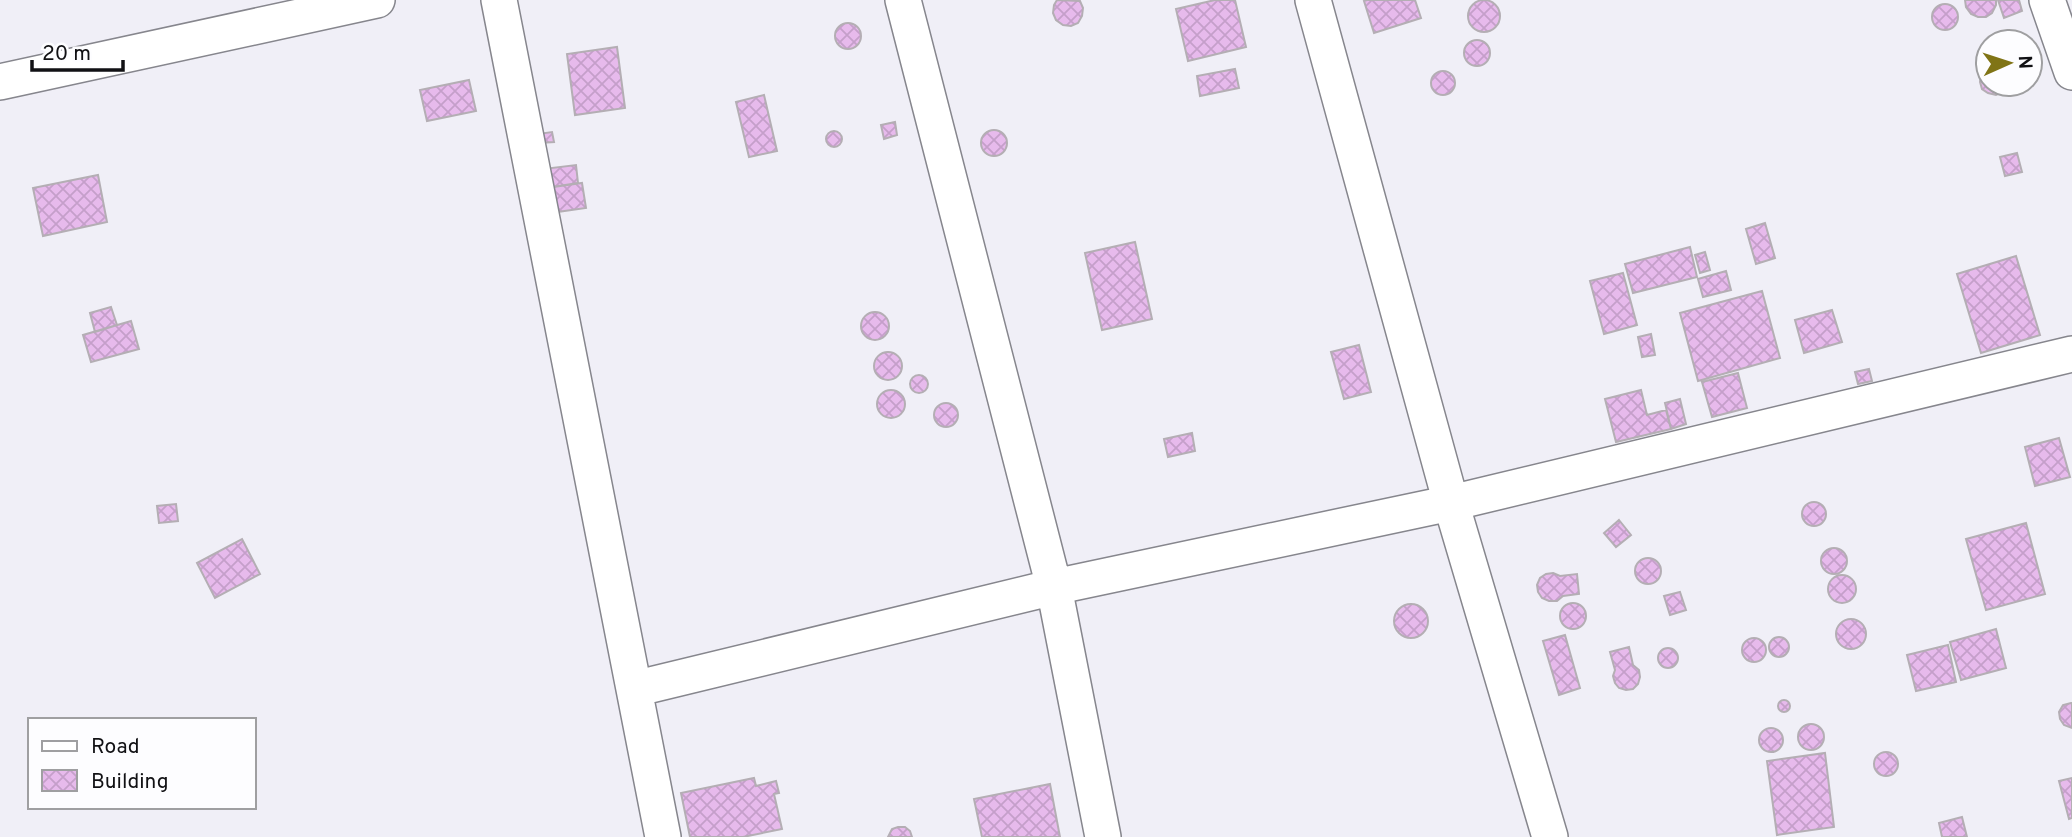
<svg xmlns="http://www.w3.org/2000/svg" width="2072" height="837" viewBox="0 0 2072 837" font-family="Overpass,sans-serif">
  <defs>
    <pattern id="building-cross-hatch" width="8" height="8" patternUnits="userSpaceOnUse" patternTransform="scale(1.75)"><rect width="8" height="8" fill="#e7baec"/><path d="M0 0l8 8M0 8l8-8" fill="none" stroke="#c59fca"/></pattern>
  </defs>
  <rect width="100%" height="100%" fill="#f0eff7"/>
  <path fill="url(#building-cross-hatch)" stroke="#b4aeb4" stroke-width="2" d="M1468 16a16 16 0 1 1 32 0a16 16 0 1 1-32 0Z
    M 1057,0 L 1080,1 L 1083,8 L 1082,16 L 1078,23 L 1071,26 L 1063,25 L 1056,20 L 1053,13 L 1054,5 Z
    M 1215,0 L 1235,0 L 1246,47 L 1188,61 L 1176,9 Z
    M 1367,0 L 1415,0 L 1421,18 L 1374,33 L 1364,1 Z
    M 1965,0 L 1996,0 L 1996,5 L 1992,13 L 1986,17 L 1978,17 L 1971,14 L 1966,7 Z
    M 1998,0 L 2019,0 L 2022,11 L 2004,18 Z
    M1932 17a13 13 0 1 1 26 0a13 13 0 1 1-26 0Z
    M835 36a13 13 0 1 1 26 0a13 13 0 1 1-26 0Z
    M1464 53a13 13 0 1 1 26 0a13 13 0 1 1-26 0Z
    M 617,47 L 625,108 L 575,115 L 567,54 Z
    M 2030,49 L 2039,58 L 2039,67 L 2035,75 L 2030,78 Z
    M 1988,67 L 1988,84 L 2007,84 L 2002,92 L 1996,95 L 1988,93 L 1982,89 L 1980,82 L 1981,74 Z
    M 1235,69 L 1239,88 L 1200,96 L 1197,76 Z
    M1431 83a12 12 0 1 1 24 0a12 12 0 1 1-24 0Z
    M 469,80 L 476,111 L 427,121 L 420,90 Z
    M 764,95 L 777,151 L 749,157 L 736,102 Z
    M 895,122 L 897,135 L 884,139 L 881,125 Z
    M981 143a13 13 0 1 1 26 0a13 13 0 1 1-26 0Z
    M826 139a8 8 0 1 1 16 0a8 8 0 1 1-16 0Z
    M 552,132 L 554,142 L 539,143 L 538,134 Z
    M 2017,153 L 2022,172 L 2005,176 L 2000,157 Z
    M 576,165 L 578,183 L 546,188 L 543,169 Z
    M 98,175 L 107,222 L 43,236 L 33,188 Z
    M 582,183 L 586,208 L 550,213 L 546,188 Z
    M 1765,223 L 1775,258 L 1756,264 L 1746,229 Z
    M 1135,242 L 1152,319 L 1102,330 L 1085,253 Z
    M 1690,247 L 1697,277 L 1633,293 L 1625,264 Z
    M 1705,252 L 1710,270 L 1700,273 L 1695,255 Z
    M 2016,256 L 2040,335 L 1981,353 L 1957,274 Z
    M 1726,271 L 1731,290 L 1703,297 L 1698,279 Z
    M 1623,273 L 1637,325 L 1604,334 L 1590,281 Z
    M 1762,291 L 1780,358 L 1698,381 L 1680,313 Z
    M 111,307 L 117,325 L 95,332 L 90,313 Z
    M 1832,310 L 1842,342 L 1804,353 L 1795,320 Z
    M861 326a14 14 0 1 1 28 0a14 14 0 1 1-28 0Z
    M 131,321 L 139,349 L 91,362 L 83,335 Z
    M 1651,334 L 1655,355 L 1642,357 L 1638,337 Z
    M 1359,345 L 1371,392 L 1344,399 L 1331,352 Z
    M874 366a14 14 0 1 1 28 0a14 14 0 1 1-28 0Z
    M 1869,369 L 1872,381 L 1858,384 L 1855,372 Z
    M 1738,373 L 1747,408 L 1712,417 L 1702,382 Z
    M910 384a9 9 0 1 1 18 0a9 9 0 1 1-18 0Z
    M877 404a14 14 0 1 1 28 0a14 14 0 1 1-28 0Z
    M 1641,390 L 1647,415 L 1666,410 L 1671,429 L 1616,442 L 1605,399 Z
    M 1680,399 L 1686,424 L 1671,429 L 1665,403 Z
    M934 415a12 12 0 1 1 24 0a12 12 0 1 1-24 0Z
    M 1192,433 L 1195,451 L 1168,457 L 1164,439 Z
    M 2059,438 L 2070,477 L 2035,486 L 2025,447 Z
    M1802 514a12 12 0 1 1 24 0a12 12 0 1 1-24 0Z
    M 176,504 L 178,521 L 159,523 L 157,506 Z
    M 1619,520 L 1631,535 L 1616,547 L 1604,533 Z
    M 2026,523 L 2045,594 L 1986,610 L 1966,539 Z
    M 242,539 L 260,574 L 215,598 L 197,563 Z
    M1821 561a13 13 0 1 1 26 0a13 13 0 1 1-26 0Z
    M1635 571a13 13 0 1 1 26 0a13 13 0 1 1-26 0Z
    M 1553,573 L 1560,576 L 1577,574 L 1579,594 L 1563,596 L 1557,601 L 1549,601 L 1542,598 L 1538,592 L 1537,585 L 1540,578 L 1546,574 Z
    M1828 589a14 14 0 1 1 28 0a14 14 0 1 1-28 0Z
    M 1680,592 L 1686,610 L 1670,615 L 1664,596 Z
    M1560 616a13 13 0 1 1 26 0a13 13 0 1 1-26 0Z
    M1394 621a17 17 0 1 1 34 0a17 17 0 1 1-34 0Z
    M1836 634a15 15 0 1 1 30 0a15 15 0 1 1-30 0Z
    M 1996,629 L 2006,668 L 1961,680 L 1950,642 Z
    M 1565,635 L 1580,688 L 1559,695 L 1543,641 Z
    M1769 647a10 10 0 1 1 20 0a10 10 0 1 1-20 0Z
    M1742 650a12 12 0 1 1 24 0a12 12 0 1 1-24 0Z
    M 1948,645 L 1956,682 L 1916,691 L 1907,655 Z
    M 1629,647 L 1633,665 L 1639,670 L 1640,677 L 1638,684 L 1633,689 L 1626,690 L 1619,688 L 1615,683 L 1613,676 L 1615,670 L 1610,652 Z
    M1658 658a10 10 0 1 1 20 0a10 10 0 1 1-20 0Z
    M1778 706a6 6 0 1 1 12 0a6 6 0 1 1-12 0Z
    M 2071,703 L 2072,703 L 2072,728 L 2064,725 L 2060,719 L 2059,712 L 2063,705 Z
    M1798 737a13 13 0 1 1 26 0a13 13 0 1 1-26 0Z
    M1759 740a12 12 0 1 1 24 0a12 12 0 1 1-24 0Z
    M1874 764a12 12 0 1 1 24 0a12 12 0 1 1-24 0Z
    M 1825,753 L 1834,827 L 1777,835 L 1767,761 Z
    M 754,778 L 756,786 L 776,781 L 779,793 L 774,794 L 782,829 L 743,837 L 690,837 L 681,793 Z
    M 2072,778 L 2072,818 L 2069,819 L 2059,781 Z
    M 1050,784 L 1060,837 L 982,837 L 974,799 Z
    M 1962,817 L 1967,837 L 1942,837 L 1939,823 Z
    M 898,827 L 905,827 L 910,831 L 912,837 L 888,837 L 892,829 Z"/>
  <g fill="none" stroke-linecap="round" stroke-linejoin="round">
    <defs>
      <path id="minor" d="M 499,0 L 663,837
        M 903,0 L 1054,587 L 1103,837
        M 1313,0 L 1451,503 L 1550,837
        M 2047,0 L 2072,72
        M 0,82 L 377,0
        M 634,689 L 1054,587 L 1451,503 L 2072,354"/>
    </defs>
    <use href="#minor" stroke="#86868d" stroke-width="38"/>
    <use href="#minor" stroke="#fff" stroke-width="35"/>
  </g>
  <rect x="28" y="718" width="228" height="91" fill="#fdfdff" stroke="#9f9fa1" stroke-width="2"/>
  <rect x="42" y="741" width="35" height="10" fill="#ffffff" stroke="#9f9fa1" stroke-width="2"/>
  <text x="91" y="753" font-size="21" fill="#111114">Road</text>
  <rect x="42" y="770" width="35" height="21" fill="url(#building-cross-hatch)" stroke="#9f9fa1" stroke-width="2"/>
  <text x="91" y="788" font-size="21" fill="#111114">Building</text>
  <g transform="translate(2009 63) rotate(87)"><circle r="33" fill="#fdfdff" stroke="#9f9fa1" stroke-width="2"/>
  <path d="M0-5L12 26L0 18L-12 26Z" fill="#807416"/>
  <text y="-10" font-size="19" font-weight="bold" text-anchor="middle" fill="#111114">N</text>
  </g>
  <path d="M32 60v10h91v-10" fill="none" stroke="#111114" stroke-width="3.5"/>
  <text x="42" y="60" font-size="21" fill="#111114" stroke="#fdfdff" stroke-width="5" paint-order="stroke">20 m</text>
</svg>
